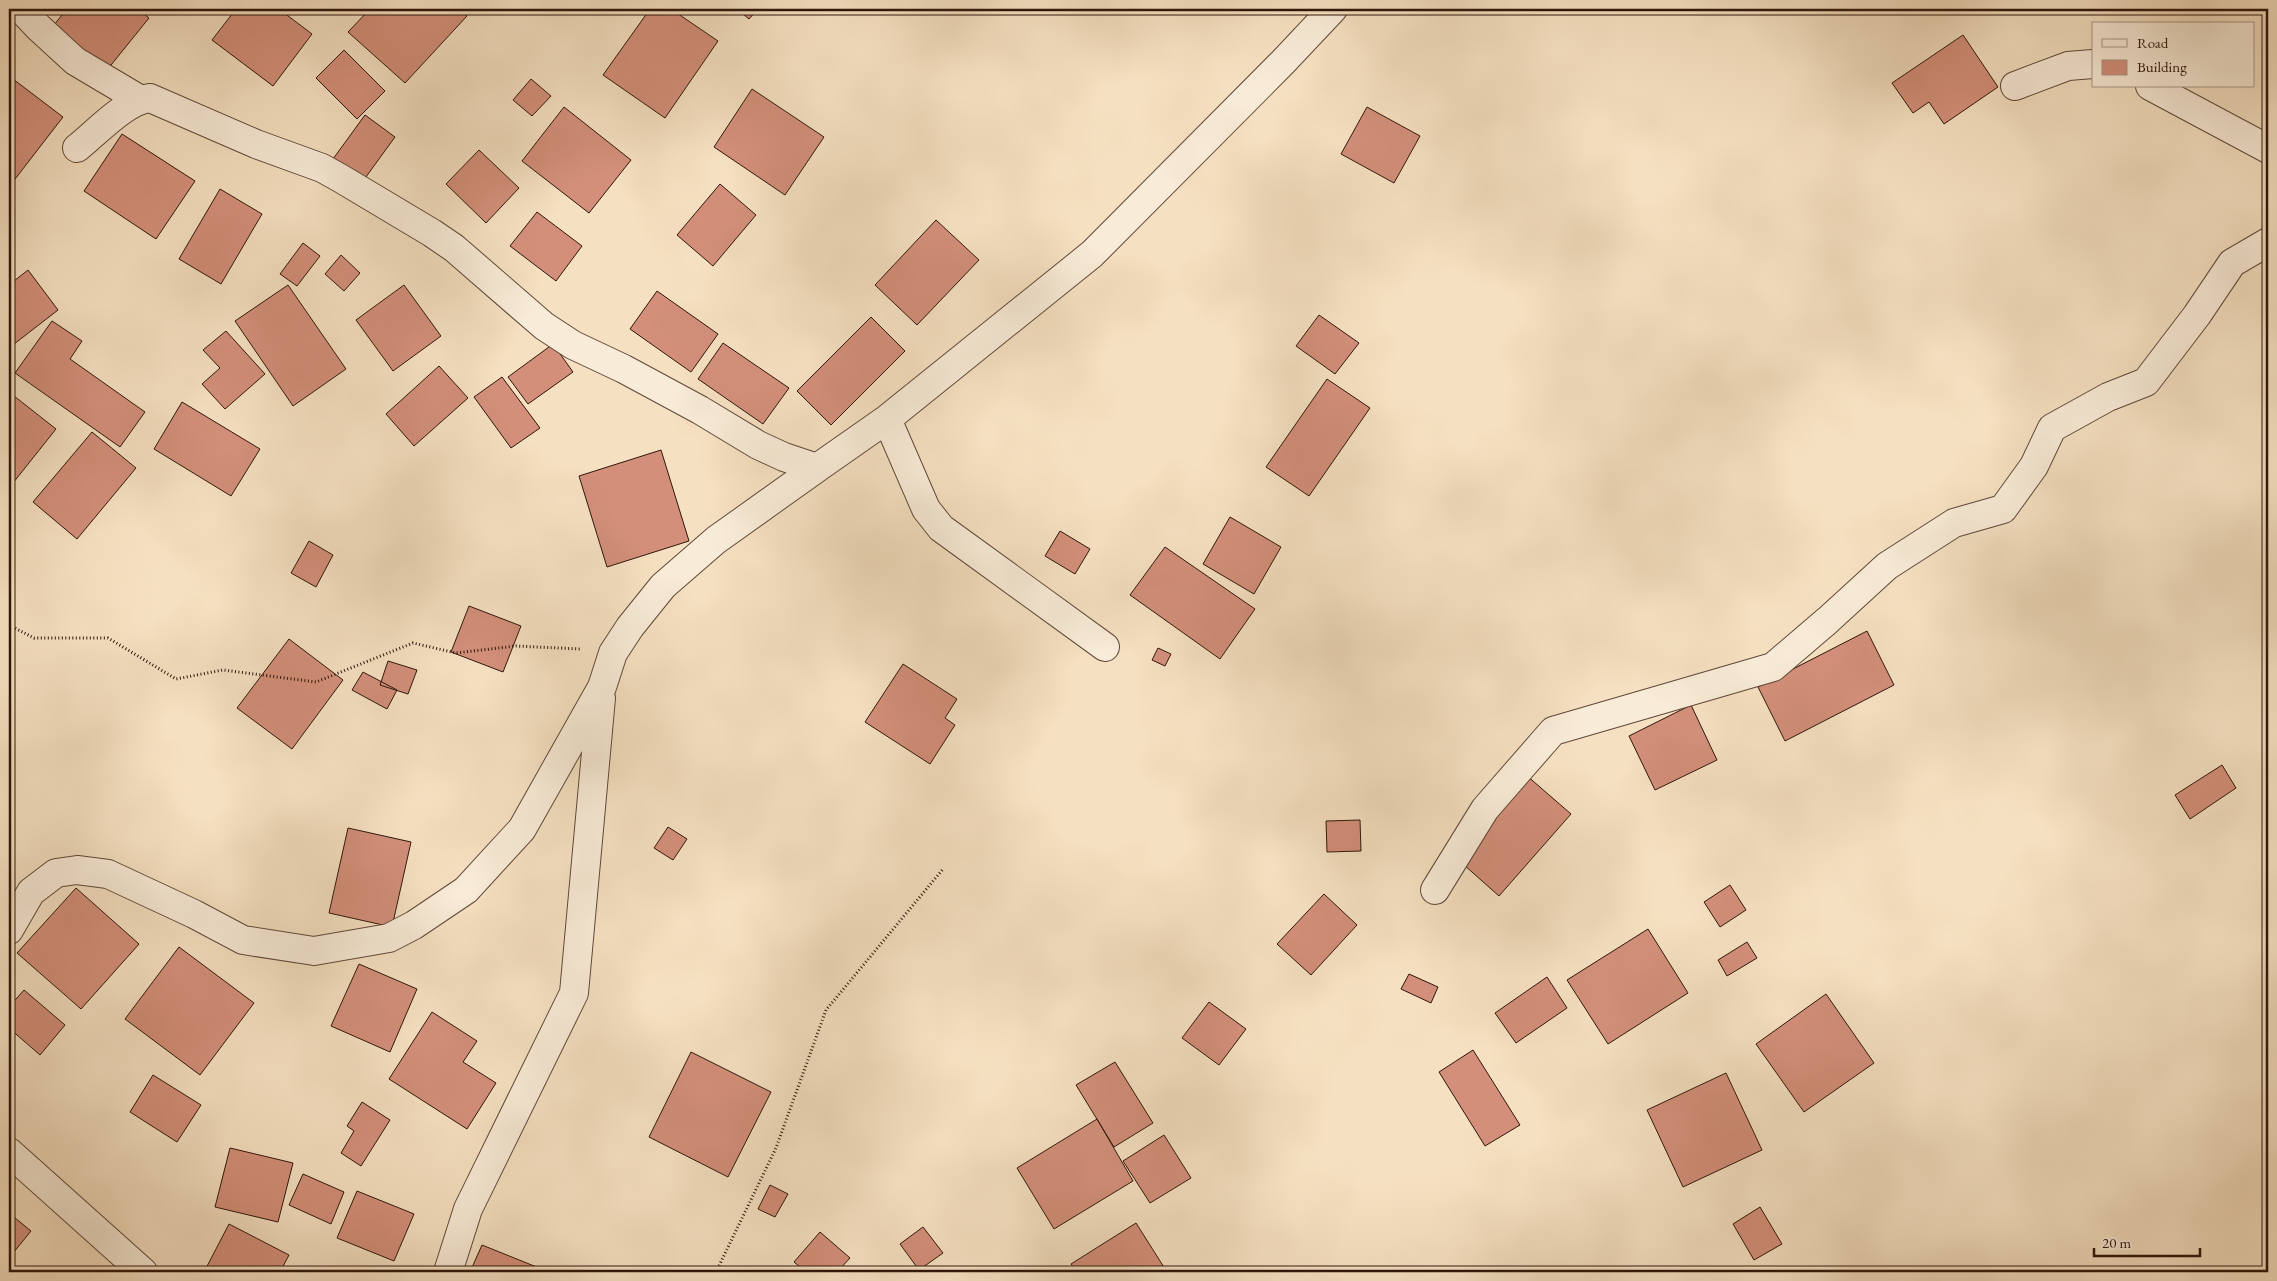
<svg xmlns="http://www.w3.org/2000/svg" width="2277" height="1281" viewBox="0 0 2277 1281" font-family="'EB Garamond',serif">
  <rect width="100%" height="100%" fill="#f5e0c1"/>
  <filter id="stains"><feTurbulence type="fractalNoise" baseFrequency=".004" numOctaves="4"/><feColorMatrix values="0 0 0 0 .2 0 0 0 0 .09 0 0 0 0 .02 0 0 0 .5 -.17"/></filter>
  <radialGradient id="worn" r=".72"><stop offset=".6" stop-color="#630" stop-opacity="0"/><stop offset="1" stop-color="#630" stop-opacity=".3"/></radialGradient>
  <path fill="#d38f7a" stroke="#2f160c" d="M 67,9 L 138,9 L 149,18 L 107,70 L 53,26 Z
    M 236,9 L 279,9 L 312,34 L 273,86 L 212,40 Z
    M 370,9 L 460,9 L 467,16 L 405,83 L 348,32 Z
    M 650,9 L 671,9 L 718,41 L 665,118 L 603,75 Z
    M 737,9 L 758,9 L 749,19 Z
    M 1963,35 L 1998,87 L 1944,124 L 1929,102 L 1913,113 L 1892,83 Z
    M 344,50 L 385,91 L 357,119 L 316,78 Z
    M 9,76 L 63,117 L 12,183 L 9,180 Z
    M 531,79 L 551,96 L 532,116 L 513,100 Z
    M 752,89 L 824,137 L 785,195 L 714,147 Z
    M 564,107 L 631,160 L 589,213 L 522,161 Z
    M 1367,107 L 1420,136 L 1394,183 L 1341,154 Z
    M 365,115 L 395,137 L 363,181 L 333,159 Z
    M 122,134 L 195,181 L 156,239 L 84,191 Z
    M 479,150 L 519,188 L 486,223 L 446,184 Z
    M 720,184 L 756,215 L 713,266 L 677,235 Z
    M 220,189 L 262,214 L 221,284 L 179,259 Z
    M 537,212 L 582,246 L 556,281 L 510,246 Z
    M 936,220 L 979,260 L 917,325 L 875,285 Z
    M 303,243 L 320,256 L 297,286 L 280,274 Z
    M 341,255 L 360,273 L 344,291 L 325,274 Z
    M 28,270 L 58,310 L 9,348 L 9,285 Z
    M 288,285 L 346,369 L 293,406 L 235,321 Z
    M 404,285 L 441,336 L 393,371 L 356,320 Z
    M 657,291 L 718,334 L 691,372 L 630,329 Z
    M 1319,315 L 1359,343 L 1335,374 L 1296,346 Z
    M 871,317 L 905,351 L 831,425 L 797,391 Z
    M 52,321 L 82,341 L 70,359 L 145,412 L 120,447 L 15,373 Z
    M 226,331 L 265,374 L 225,409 L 202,384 L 220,368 L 203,350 Z
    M 723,343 L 789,388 L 763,424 L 698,379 Z
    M 553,344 L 573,372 L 528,404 L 508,377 Z
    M 439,366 L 468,398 L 414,446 L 386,414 Z
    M 502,377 L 540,428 L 511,448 L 474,397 Z
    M 1327,379 L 1370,408 L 1309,496 L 1266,467 Z
    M 9,392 L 56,429 L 13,483 L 9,480 Z
    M 182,402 L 260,449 L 231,496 L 154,449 Z
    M 92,432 L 136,468 L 77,539 L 33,502 Z
    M 661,450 L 689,541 L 607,567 L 579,476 Z
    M 1230,517 L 1281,547 L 1254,594 L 1203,564 Z
    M 1060,531 L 1090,549 L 1075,574 L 1045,556 Z
    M 309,541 L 333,555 L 316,587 L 291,573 Z
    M 1165,547 L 1255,609 L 1220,659 L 1130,595 Z
    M 469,606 L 521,626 L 503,672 L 451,652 Z
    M 1867,631 L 1894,685 L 1785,741 L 1758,687 Z
    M 289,639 L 343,680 L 292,749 L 237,708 Z
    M 1158,648 L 1171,654 L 1165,666 L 1152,660 Z
    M 388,661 L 417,670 L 408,694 L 380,685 Z
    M 903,664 L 957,699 L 945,718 L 955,725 L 930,764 L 865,722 Z
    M 363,672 L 397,690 L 387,709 L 352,690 Z
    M 1691,705 L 1717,760 L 1655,790 L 1629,736 Z
    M 2222,765 L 2236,788 L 2190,819 L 2175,795 Z
    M 1518,768 L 1571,814 L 1499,896 L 1446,849 Z
    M 1360,820 L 1361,851 L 1327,852 L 1326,821 Z
    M 668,827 L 687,839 L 673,860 L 654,848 Z
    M 348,828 L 411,842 L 392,927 L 329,913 Z
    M 1730,885 L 1746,910 L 1720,927 L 1704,902 Z
    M 76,888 L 139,944 L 81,1009 L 17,953 Z
    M 1324,894 L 1357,925 L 1311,975 L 1277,944 Z
    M 1648,929 L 1688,993 L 1608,1044 L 1567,980 Z
    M 1747,942 L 1757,958 L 1727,976 L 1718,960 Z
    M 179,947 L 254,1003 L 200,1075 L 125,1019 Z
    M 359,964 L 417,989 L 390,1052 L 331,1026 Z
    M 1409,974 L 1438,987 L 1431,1003 L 1401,989 Z
    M 1547,977 L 1567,1008 L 1516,1043 L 1495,1013 Z
    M 24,990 L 65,1025 L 40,1055 L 9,1028 L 9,1007 Z
    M 1826,994 L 1874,1063 L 1804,1112 L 1756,1044 Z
    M 1209,1002 L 1246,1029 L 1219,1065 L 1182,1038 Z
    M 432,1012 L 477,1041 L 463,1062 L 496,1083 L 467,1129 L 389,1079 Z
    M 1473,1050 L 1520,1125 L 1485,1146 L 1439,1072 Z
    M 691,1052 L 771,1092 L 728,1177 L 649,1137 Z
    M 1115,1062 L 1153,1123 L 1114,1147 L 1076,1085 Z
    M 1726,1073 L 1762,1150 L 1683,1187 L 1647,1110 Z
    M 153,1075 L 201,1105 L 177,1142 L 130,1112 Z
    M 362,1102 L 390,1120 L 361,1166 L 341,1153 L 354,1131 L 347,1126 Z
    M 1097,1119 L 1133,1181 L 1054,1229 L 1017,1168 Z
    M 1164,1135 L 1191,1178 L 1150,1203 L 1123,1161 Z
    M 230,1148 L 293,1163 L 278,1222 L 215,1207 Z
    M 303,1174 L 344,1192 L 331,1224 L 289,1205 Z
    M 770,1185 L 788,1194 L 775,1217 L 758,1209 Z
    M 357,1191 L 414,1214 L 394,1261 L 337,1238 Z
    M 1760,1207 L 1782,1244 L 1754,1260 L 1733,1224 Z
    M 9,1213 L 31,1231 L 9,1258 Z
    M 1136,1223 L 1167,1272 L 1077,1272 L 1071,1264 Z
    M 229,1224 L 289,1255 L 280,1272 L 204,1272 Z
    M 923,1227 L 943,1253 L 919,1270 L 900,1244 Z
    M 820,1232 L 850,1258 L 837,1272 L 806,1272 L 794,1262 Z
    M 482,1245 L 549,1272 L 470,1272 Z"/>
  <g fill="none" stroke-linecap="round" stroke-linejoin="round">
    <defs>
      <path id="minor" d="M 21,9 L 38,27 L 75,61 L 139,99
        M 2015,86 L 2068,66 L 2093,64
        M 2150,86 L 2268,149
        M 77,148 C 96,133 126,100 150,98 L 256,144 L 322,168 L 340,178 L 432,233 L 454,248 L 544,326 L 573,345 L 624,369 L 700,410 L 758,445 L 784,457 L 817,468 L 887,419 L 1092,254 L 1283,62 L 1333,9
        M 887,419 L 926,509 L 941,528 L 1105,647
        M 1435,890 L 1485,809 L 1553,731 L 1773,667 L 1828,620 L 1887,566 L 1954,523 L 2003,509 L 2034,466 L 2052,428 L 2108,397 L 2146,382 L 2197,315 L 2232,263 L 2268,242
        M 9,930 L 31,892 L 56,873 L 77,870 L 108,874 L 194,914 L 243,940 L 314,951 L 389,938 L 414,925 L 466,890 L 522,829 L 602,687 L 613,653 L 630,627 L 663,586 L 716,540 L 817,468
        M 9,1152 L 143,1272
        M 448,1272 L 468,1209 L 574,993 L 601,698"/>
    </defs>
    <use href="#minor" stroke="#604839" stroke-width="30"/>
    <path stroke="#2f160c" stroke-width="3" stroke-dasharray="1 2.5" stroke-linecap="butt" d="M 9,625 L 34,638 L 108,638 L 176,679 L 223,670 L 316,682 L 413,643 L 456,653 L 516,646 L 580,649
      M 716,1272 L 776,1148 L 826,1010 L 943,869"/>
    <use href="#minor" stroke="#f8ebd7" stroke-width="28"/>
  </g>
  <rect width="2277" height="1281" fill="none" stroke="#f5e0c1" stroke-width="30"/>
  <rect x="10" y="10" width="2257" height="1261" fill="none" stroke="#2f160c" stroke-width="2.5"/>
  <rect x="15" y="15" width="2247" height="1251" fill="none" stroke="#2f160c"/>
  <rect x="2092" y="22" width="162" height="65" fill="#f8ebd7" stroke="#a89686"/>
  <rect x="2102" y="39" width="25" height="8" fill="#f8ebd7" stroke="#a89686"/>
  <text x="2137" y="48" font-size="15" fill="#2f160c">Road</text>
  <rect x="2102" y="60" width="25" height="15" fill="#d38f7a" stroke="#a89686"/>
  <text x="2137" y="72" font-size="15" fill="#2f160c">Building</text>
  <path d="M2094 1248v8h106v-8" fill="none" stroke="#2f160c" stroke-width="2.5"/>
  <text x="2102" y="1248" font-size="15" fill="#2f160c" stroke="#f8ebd7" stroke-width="4" paint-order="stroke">20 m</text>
  <rect width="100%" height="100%" filter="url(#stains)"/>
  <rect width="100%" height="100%" fill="url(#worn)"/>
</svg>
